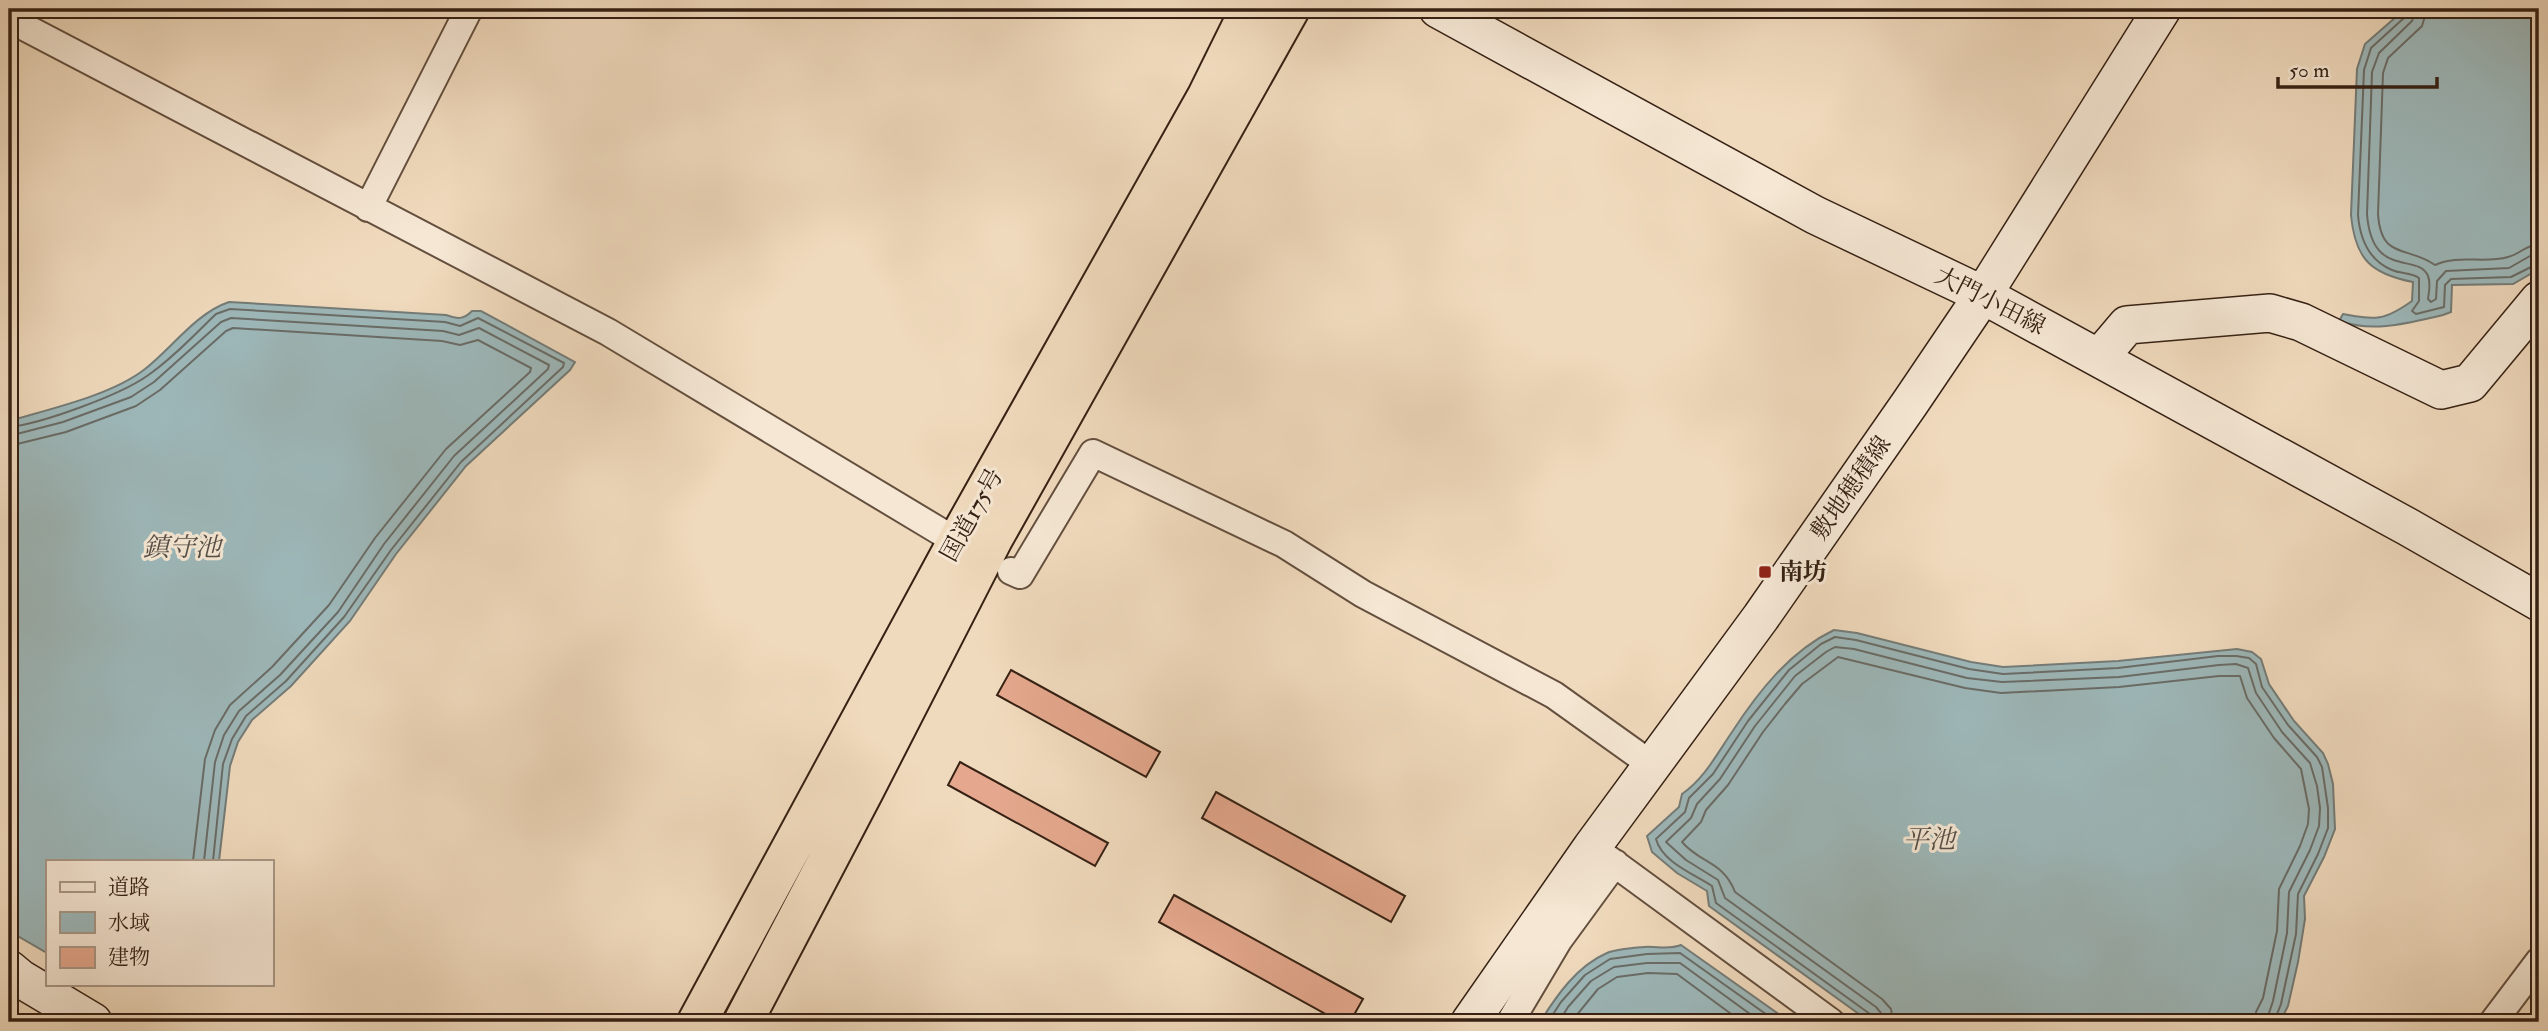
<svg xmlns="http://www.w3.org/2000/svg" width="2548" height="1031" viewBox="0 0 2548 1031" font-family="'IM FELL Double Pica','Noto Serif JP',serif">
  <rect width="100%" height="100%" fill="#f0dabd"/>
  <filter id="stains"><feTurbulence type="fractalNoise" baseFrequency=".00286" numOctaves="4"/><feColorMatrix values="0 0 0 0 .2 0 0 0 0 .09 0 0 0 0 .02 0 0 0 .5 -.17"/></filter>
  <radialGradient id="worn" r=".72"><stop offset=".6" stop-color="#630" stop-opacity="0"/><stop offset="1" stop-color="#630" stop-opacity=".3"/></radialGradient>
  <path fill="#9db8ba" stroke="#747c78" stroke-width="2" d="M 2405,9 L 2539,9 L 2539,269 L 2513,284 L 2452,285 L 2451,312 L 2443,315 C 2408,323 2374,333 2339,321 L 2343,314 C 2376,320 2384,321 2412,301 L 2413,282 C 2371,274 2355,259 2351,215 L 2357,69 L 2365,44 Z
    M 229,302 L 446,315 C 458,319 463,320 472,311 L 481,311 L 575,362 L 570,370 L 466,466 L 396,554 L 350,621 L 291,686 L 252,720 L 238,742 L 230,766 L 219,861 L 47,861 L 47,953 L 9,931 L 9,421 C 50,409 112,395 145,369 C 172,348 196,313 229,302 Z
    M 1834,630 L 1857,633 L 1971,662 L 2003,667 L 2118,661 L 2237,649 L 2252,652 L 2261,659 L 2269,684 L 2294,721 L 2323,753 L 2328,764 L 2333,784 L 2335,829 L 2324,857 L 2304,896 L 2305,919 L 2298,962 L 2288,1006 L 2280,1022 L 1870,1022 L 1709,906 L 1707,891 L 1677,873 L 1652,852 L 1647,836 L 1679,807 L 1682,794 C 1704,779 1717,754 1732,732 C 1758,692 1790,651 1834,630 Z
    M 1681,945 L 1790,1022 L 1540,1022 C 1557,995 1577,966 1607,953 C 1617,949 1633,948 1644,947 C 1657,946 1669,950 1681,945 Z"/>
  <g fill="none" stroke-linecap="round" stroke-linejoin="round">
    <path stroke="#6a6c67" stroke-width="2" d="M 2407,9 L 2405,17 L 2371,48 L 2364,70 L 2358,215 C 2360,239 2368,260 2392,270 C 2401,274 2411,272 2419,278 L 2419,301 L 2412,311 L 2416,314 L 2444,307 L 2445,285 L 2451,279 L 2511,277 L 2539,263
      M 2416,9 L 2412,21 L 2379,53 L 2372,72 L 2367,214 C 2372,280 2418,252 2428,276 C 2431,283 2429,292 2428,299 L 2431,302 L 2436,299 L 2437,281 L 2446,271 L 2509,268 L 2530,256 L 2539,255
      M 2427,9 L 2422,26 L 2388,58 L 2383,73 L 2378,214 C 2381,260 2406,245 2435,265 C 2458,254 2484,264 2508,257 C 2520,254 2526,245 2539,244
      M 9,427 C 41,424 120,395 147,376 C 172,359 194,335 216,314 L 230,309 L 445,322 L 460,326 L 478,318 L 564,363 L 563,367 L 461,462 L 391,550 L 344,617 L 286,681 L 246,716 L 232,739 L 223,764 L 213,861
      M 9,436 L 63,422 L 131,397 L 154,382 L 221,322 L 231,318 L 443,331 L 459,335 L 479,328 L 549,365 L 548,369 L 454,456 L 384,544 L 338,612 L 280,675 L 239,711 L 224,735 L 215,762 L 204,861
      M 9,446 L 66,432 L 136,406 L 160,390 L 226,331 L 233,328 L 442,341 L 460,345 L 478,340 L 531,368 L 530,372 L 446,449 L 375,538 L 329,605 L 272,667 L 230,705 L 215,730 L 205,759 L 193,861
      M 1548,1022 L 1561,1002 L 1585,975 L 1610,959 L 1647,954 L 1680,953 L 1777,1022
      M 1559,1022 L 1568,1007 L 1591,981 L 1614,967 L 1647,963 L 1680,963 L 1761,1022
      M 1571,1022 L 1598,989 L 1617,977 L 1648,973 L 1677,974 L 1742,1022
      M 1874,1022 L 1870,1014 L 1716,903 L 1712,886 C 1694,874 1662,862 1656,839 L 1685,812 L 1689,798 L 1713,774 L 1748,721 L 1789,670 L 1821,644 L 1835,637 L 1856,640 L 1969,669 L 2003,674 L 2118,668 L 2218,656 L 2236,656 L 2249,658 L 2256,664 L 2262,687 L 2288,725 L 2317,757 L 2322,767 L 2328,808 L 2328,828 L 2318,854 L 2298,894 L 2296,934 L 2281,1004 L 2274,1022
      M 1882,1022 L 1881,1013 L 1876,1007 L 1725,898 L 1718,880 L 1686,860 L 1666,842 L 1691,818 L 1697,804 L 1720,779 L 1755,726 L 1795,676 L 1826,652 L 1835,647 L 1854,649 L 1967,678 L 2002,682 L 2119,677 L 2219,665 L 2236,664 L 2248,668 L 2256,693 L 2282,732 L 2310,763 L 2317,786 L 2320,808 L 2319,826 L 2310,850 L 2289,892 L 2287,933 L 2273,1001 L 2266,1022
      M 1893,1022 L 1891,1009 L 1882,999 L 1735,892 C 1723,861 1701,864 1682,842 L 1701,822 L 1706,810 L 1728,785 L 1763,732 L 1785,704 L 1802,684 L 1838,657 L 1965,688 L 2001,693 L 2119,687 L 2219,676 L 2240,676 L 2247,698 L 2274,738 L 2301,769 L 2309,809 L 2308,824 L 2300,846 L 2279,889 L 2277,931 L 2263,998 L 2256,1012 L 2255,1022"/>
  </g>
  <path fill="#e5a88e" stroke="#362114" stroke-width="2" d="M 1011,670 L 1160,752 L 1146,777 L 997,695 Z
    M 960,762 L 1108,843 L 1095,866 L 948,785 Z
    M 1216,792 L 1405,896 L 1391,922 L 1202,818 Z
    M 1174,895 L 1363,999 L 1350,1022 L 1340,1022 L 1159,922 Z"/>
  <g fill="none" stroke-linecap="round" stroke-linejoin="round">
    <defs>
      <path id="street" d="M 9,19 L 608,332 L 941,532
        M 368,208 L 469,9
        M 1011,571 L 1020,575 L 1093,453 L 1284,544 L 1363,594 L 1554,695 L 1652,765
        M 1592,847 L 1831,1022
        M 1510,1022 L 1558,941 L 1615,863
        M 2493,1022 L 2539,961"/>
      <path id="secondary" d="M 1438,9 L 1815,215 L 1983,295 L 2408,527 L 2539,602
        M 2099,358 L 2127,325 L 2270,313 L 2301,322 L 2441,390 L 2470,383 L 2539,300
        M 9,969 L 21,979 L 93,1022
        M 1470,1022 L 1592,847 L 1761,617 L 1910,403 L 1983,295 L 2162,9"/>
      <path id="highway" d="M 697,1022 L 966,525 L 1207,96 L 1250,9
        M 743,1022 L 864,791 L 993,539 L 1290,9"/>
    </defs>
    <use href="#street" stroke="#644f3e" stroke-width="30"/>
    <use href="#secondary" stroke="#362114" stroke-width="40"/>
    <use href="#highway" stroke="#362114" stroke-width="42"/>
    <use href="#street" stroke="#f5e7d4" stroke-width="26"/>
    <use href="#secondary" stroke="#f5e7d4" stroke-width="37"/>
    <use href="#highway" stroke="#f0dabd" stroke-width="38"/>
  </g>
  <rect fill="#8f2418" stroke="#f5e7d4" stroke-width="2.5" x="1758" y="565" width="14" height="14" rx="3.5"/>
  <g text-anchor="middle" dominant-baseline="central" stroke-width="6" stroke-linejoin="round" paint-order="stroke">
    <g font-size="24" fill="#362114" stroke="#f5e7d4">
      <text transform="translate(1990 301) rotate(27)">大門小田線</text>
      <text transform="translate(1851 488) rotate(-55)">敷地穂積線</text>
      <text transform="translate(972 515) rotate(-61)">国道175号</text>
    </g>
    <g font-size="24" font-weight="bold" fill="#362114" stroke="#f5e7d4" text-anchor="start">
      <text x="1779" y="572">南坊</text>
    </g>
    <g font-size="26" font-style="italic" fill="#554e46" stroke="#f5e7d4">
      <text x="182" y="548">鎮守池</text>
      <text x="1929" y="840">平池</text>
    </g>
  </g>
  <rect width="2548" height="1031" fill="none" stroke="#f0dabd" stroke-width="35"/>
  <rect x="10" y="10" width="2527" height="1010" fill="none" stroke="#362114" stroke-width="3.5"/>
  <rect x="18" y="18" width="2513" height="996" fill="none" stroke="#362114" stroke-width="2"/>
  <rect x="46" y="860" width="228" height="126" fill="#f5e7d4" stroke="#a99887" stroke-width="2"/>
  <rect x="60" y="882" width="35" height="10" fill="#f5e7d4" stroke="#a99887" stroke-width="2"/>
  <text x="108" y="894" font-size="21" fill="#362114">道路</text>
  <rect x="60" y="912" width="35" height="21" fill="#9db8ba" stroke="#a99887" stroke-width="2"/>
  <text x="108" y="930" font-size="21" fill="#362114">水域</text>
  <rect x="60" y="947" width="35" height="21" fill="#e5a88e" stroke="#a99887" stroke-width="2"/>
  <text x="108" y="964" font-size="21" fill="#362114">建物</text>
  <path d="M2278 77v10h159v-10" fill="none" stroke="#362114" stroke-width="3.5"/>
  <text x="2289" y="77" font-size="21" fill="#362114" stroke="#f5e7d4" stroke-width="5" paint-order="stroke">50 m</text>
  <rect width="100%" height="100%" filter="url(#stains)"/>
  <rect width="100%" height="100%" fill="url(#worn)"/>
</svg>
